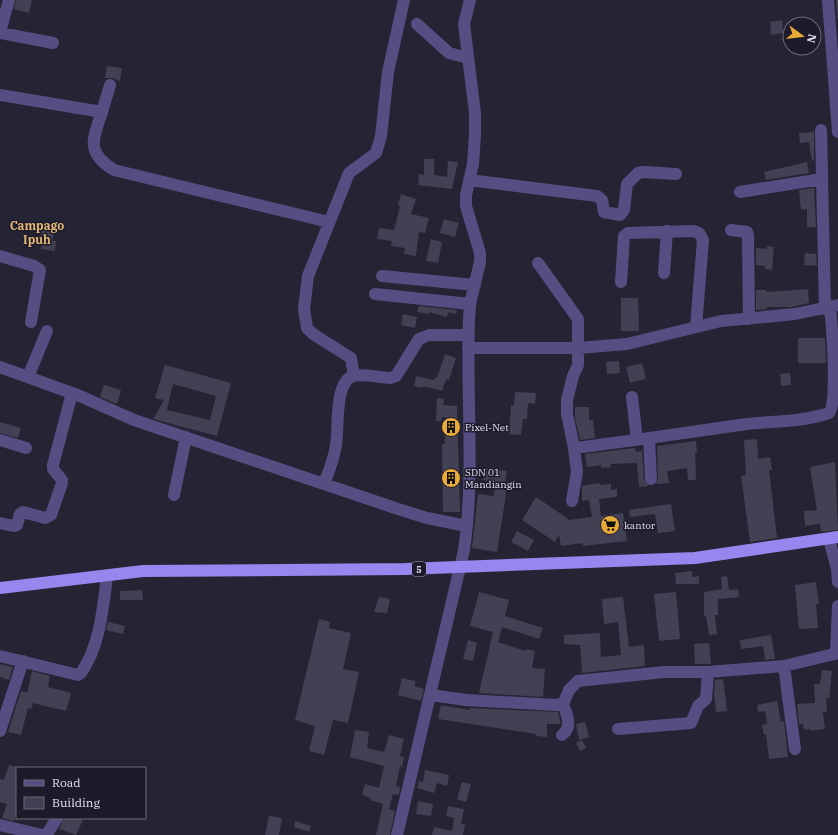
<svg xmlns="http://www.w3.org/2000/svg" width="838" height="835" viewBox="0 0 838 835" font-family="'IBM Plex Serif',serif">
  <rect width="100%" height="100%" fill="#252435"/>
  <path fill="#424053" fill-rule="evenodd" d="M 16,0 L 32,0 L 29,13 L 14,9 Z
    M 836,0 L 838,0 L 838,20 L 837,17 Z
    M 782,20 L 783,33 L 771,35 L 770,22 Z
    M 107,66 L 122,68 L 120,81 L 112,78 L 105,78 Z
    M 814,132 L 814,160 L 812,161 L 809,142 L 800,143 L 799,133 Z
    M 424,159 L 434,159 L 434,175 L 447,177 L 448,161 L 458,162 L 452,189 L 418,185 L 419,174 L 424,175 Z
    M 807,162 L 809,173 L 766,180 L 764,172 Z
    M 814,188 L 816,227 L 807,227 L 807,209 L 801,210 L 799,190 Z
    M 401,194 L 416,199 L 411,214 L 429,218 L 425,233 L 419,232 L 416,256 L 404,254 L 405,248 L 391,246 L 392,241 L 377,239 L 379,228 L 394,230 L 400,206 L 398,205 Z
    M 444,219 L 459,223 L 455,237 L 440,233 Z
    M 42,224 L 55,227 L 52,241 L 56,241 L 55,251 L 41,249 L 43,237 L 40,236 Z
    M 431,239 L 442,242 L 438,263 L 426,261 Z
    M 767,246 L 774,247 L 772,270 L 765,269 L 765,266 L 756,265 L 756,248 L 767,249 Z
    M 805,253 L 816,254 L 817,266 L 804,265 Z
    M 808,289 L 809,303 L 792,307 L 767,307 L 767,309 L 756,310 L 756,290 L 766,290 L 767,292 Z
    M 621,298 L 638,298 L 639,331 L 621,331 Z
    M 419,306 L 457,310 L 456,314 L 448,312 L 447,317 L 429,312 L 429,314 L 417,312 Z
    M 403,314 L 417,317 L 415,328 L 401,325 Z
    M 798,338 L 825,338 L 826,363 L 798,363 Z
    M 445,354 L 456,358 L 449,380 L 446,379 L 442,391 L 423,386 L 423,388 L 414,386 L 416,376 L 434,380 L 435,377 L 437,378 Z
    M 619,361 L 620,373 L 607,374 L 606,362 Z
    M 642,363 L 646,379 L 630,383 L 626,367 Z
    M 165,365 L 231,383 L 217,436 L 153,419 L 164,400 L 155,398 ZM 173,384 L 216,396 L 210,420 L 167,410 Z
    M 790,373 L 791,385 L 781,386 L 780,374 Z
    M 104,385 L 121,390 L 117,404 L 100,397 Z
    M 515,392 L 536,393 L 535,404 L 528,403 L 527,419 L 523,419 L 521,435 L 509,434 L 511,405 L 514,406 Z
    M 437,398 L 444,399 L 443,405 L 457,406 L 460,512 L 443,512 L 442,444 L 445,444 L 445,417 L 442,417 L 441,421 L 436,421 Z
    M 575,407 L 589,407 L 589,420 L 593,420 L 595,438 L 580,440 L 575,418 Z
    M 0,422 L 21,428 L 18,438 L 0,433 Z
    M 757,439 L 758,459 L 770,457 L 772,470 L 769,470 L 777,538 L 750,542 L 741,476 L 746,475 L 744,440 Z
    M 696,441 L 697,453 L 695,453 L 696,480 L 688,480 L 687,468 L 667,471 L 669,483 L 656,484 L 658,479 L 657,446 Z
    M 635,448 L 636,452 L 642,451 L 644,480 L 649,486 L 639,487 L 637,463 L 610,464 L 611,467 L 601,468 L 601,465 L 587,467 L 585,454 Z
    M 835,462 L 838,530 L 821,532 L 820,524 L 805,526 L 804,511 L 817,510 L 810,467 Z
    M 485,468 L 507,471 L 504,490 L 506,490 L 505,501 L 497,552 L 472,548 L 478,494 L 494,496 L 495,482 L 483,480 Z
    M 599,483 L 600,485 L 611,484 L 611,490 L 617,489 L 617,497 L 599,499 L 601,516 L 623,513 L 627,541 L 583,546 L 583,543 L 561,546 L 559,535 L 555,542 L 522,520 L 536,497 L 567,518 L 568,520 L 592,517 L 589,500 L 582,501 L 582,486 Z
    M 671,504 L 675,531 L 658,533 L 655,514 L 630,517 L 629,510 Z
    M 517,531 L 534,540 L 528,551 L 511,542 Z
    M 692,571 L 692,577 L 699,576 L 699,584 L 676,584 L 675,573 Z
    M 727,576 L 729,590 L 738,589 L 739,597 L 718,599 L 718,615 L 715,615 L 717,634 L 709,635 L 706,616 L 704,616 L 704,592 L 722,589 L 721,577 Z
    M 816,582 L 819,604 L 816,604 L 818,628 L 799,629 L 795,585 Z
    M 142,590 L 143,600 L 120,600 L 120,591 Z
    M 479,592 L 509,600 L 505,616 L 543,628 L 539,639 L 502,627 L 498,642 L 525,651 L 525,649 L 535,651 L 532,668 L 545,669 L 543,697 L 479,693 L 493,632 L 470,626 Z
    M 676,592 L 680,639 L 659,641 L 654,594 Z
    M 379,597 L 390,599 L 387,613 L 374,612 Z
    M 623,597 L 629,647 L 644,645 L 645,666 L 582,673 L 580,645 L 564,644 L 564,635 L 600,633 L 601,657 L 621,655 L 618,622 L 604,624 L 602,599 Z
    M 319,619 L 330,622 L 329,628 L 351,633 L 343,669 L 359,672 L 348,723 L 333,720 L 324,755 L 309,751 L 315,726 L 295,720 Z
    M 108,622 L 125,626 L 123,634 L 106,630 Z
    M 771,635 L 775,659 L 765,660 L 763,646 L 741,649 L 740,640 Z
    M 468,640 L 477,643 L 473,661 L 463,659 Z
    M 709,643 L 711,664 L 695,664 L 694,644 Z
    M 0,664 L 13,667 L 9,680 L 0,677 Z
    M 822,670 L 832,671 L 829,698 L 826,698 L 827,712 L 823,712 L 825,729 L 810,731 L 810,729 L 804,730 L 803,724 L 799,724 L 797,704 L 815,703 L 814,684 L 820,684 Z
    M 32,671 L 50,676 L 48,687 L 71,693 L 66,711 L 33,703 L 31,709 L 28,708 L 21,735 L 8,732 L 21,691 L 27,693 Z
    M 402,678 L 415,681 L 415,686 L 424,689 L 421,701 L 398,695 Z
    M 723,679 L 727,711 L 716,712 L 714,694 L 715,680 Z
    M 777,701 L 781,722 L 784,721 L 788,757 L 769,759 L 766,734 L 764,735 L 762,725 L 767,724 L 765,711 L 758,712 L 757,705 Z
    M 441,705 L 470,710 L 470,708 L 558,712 L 561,724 L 547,724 L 547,737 L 536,736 L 536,734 L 438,719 Z
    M 585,722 L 589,737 L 579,740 L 576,724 Z
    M 355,730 L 369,732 L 367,748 L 384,752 L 389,735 L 404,739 L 400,756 L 404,757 L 402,767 L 400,766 L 396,786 L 400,787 L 399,795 L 393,794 L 389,809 L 395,811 L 390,835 L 376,835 L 383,804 L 370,800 L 371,798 L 362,795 L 365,784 L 379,788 L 384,766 L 350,757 Z
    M 582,740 L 586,748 L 580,751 L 576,743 Z
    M 9,765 L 17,767 L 17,810 L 14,821 L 2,818 L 7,804 L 0,802 L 0,779 L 4,780 Z
    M 425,770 L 449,775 L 447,786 L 437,783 L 434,793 L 417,788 L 419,781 L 423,782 Z
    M 462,782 L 471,784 L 466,802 L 457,799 Z
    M 418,801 L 433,804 L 431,816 L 416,814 Z
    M 448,806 L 464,809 L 461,824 L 465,824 L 463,835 L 432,835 L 434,827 L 452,831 L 454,818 L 446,816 Z
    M 269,816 L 282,818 L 279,835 L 265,835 Z
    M 64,818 L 79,818 L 83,820 L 76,835 L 59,829 Z
    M 295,821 L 311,826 L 309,832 L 294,827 Z"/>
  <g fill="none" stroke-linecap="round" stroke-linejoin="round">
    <path stroke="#554e82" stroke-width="12" d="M 828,0 L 838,132
      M 417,24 L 449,53 L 468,58
      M 0,32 L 9,0
      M 0,33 L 53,43
      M 0,95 L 102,112 C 93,139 85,152 114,170 L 329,222
      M 102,112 L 110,85
      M 821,130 L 825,309
      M 469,180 L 597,196 L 602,200 L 604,212 L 620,215 L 624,210 L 627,184 L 638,173 L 643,172 L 676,174
      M 740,192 L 822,179
      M 731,230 L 747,232 L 748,236 L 749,319
      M 0,256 L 34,266 L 40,270 L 31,322
      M 538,263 L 578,319 L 578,365 L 573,376 L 567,400 L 567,414 L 574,448 C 632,441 689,432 747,424 C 774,421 802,422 829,413 C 838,406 832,324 830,308
      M 664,273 L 667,231
      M 382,276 L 475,285
      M 621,282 L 624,236 L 628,233 L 693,231 L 699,233 L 703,240 L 696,327
      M 375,294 L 470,304
      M 468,348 L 578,348 L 627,344 L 721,321 L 795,314 L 838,305
      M 0,367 L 80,396 L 134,420 L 398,509 L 427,518 L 467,526
      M 354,376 L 351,358 L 313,334 L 307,328 L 304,309 L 308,276 L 349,173 L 376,153 L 381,136 L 388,72 L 404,0
      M 28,377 L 47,331
      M 632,397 L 637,440
      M 649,438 L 651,479
      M 0,440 L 26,448
      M 324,484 C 329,471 334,459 336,445 C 339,429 334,382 353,376 C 364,373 380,378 391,378 L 396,376 L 419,339 L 429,335 L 468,335
      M 174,495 L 186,437
      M 572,501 L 577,472 L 574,448
      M 0,523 L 14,526 L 17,525 L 20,514 L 23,512 L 45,518 L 51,515 L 62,483 L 62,480 L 53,469 L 53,465 L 72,393
      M 829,539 L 837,569 L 838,582
      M 836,653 L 838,606
      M 0,656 L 78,675 L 81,673 C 100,646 103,608 107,576
      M 784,666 L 795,749
      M 431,695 L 466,700 L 556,705 L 563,704 L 569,690 L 578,681 L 664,672 L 708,672 L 784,666 L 838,653
      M 618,729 L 691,723 L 698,706 L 706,699 L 708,672
      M 0,731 L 23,661
      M 562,735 C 573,727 567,715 563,704
      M 0,825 L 42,835 L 47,834 L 57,818
      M 397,835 L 464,550 C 475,474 466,396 469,319 L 470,304 L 480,262 L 480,253 L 466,206 L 466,195 L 473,164 L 475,135 L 475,113 L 464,24 L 470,0"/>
    <path stroke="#9687ee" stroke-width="12" d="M 0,588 L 143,571 L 405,569 L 695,558 L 838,537"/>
  </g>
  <defs>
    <symbol id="building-disc" viewBox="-11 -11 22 22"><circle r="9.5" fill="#e9ab38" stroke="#1c1a2b"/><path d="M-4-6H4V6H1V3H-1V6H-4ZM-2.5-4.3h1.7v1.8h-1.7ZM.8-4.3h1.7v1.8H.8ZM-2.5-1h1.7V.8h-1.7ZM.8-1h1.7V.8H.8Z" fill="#111"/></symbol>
    <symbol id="supermarket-disc" viewBox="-11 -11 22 22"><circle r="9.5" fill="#e9ab38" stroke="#1c1a2b"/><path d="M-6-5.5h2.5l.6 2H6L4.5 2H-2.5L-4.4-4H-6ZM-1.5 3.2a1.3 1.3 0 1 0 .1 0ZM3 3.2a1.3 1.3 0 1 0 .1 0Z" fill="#111"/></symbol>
  </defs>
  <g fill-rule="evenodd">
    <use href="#building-disc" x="440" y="416" width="22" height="22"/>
    <use href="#building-disc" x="440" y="467" width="22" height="22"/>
    <use href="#supermarket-disc" x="599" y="514" width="22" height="22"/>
  </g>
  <g text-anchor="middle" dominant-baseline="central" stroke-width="3" stroke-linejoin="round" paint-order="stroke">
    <rect fill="#1c1a2b" stroke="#a8a7b4" stroke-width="1" x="412" y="562" width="14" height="14" rx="3"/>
    <g font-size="9" font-weight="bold" fill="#e4e3ef">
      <text x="419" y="569">5</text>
    </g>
    <g font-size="10" fill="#e4e3ef" stroke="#1c1a2b" text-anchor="start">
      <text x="465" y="427">Pixel-Net</text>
      <text x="465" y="472">SDN 01<tspan x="465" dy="12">Mandiangin</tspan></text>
      <text x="624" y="525">kantor</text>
    </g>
    <g font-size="12" font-weight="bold" fill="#e2b772" stroke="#1c1a2b">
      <text x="37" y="225">Campago<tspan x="37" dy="14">Ipuh</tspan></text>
    </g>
  </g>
  <rect x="16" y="767" width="130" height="52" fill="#1c1a2b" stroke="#6c6a79"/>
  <rect x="24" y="780" width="20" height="6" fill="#554e82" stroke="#6c6a79"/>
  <text x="52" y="787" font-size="12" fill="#e4e3ef">Road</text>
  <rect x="24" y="797" width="20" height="12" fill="#424053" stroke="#6c6a79"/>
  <text x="52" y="807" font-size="12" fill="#e4e3ef">Building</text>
  <g transform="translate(802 36) rotate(105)"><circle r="19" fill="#1c1a2b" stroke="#6c6a79"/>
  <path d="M0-3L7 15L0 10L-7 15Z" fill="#e9ab38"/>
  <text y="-6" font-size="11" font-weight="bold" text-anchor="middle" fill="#e4e3ef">N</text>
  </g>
</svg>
